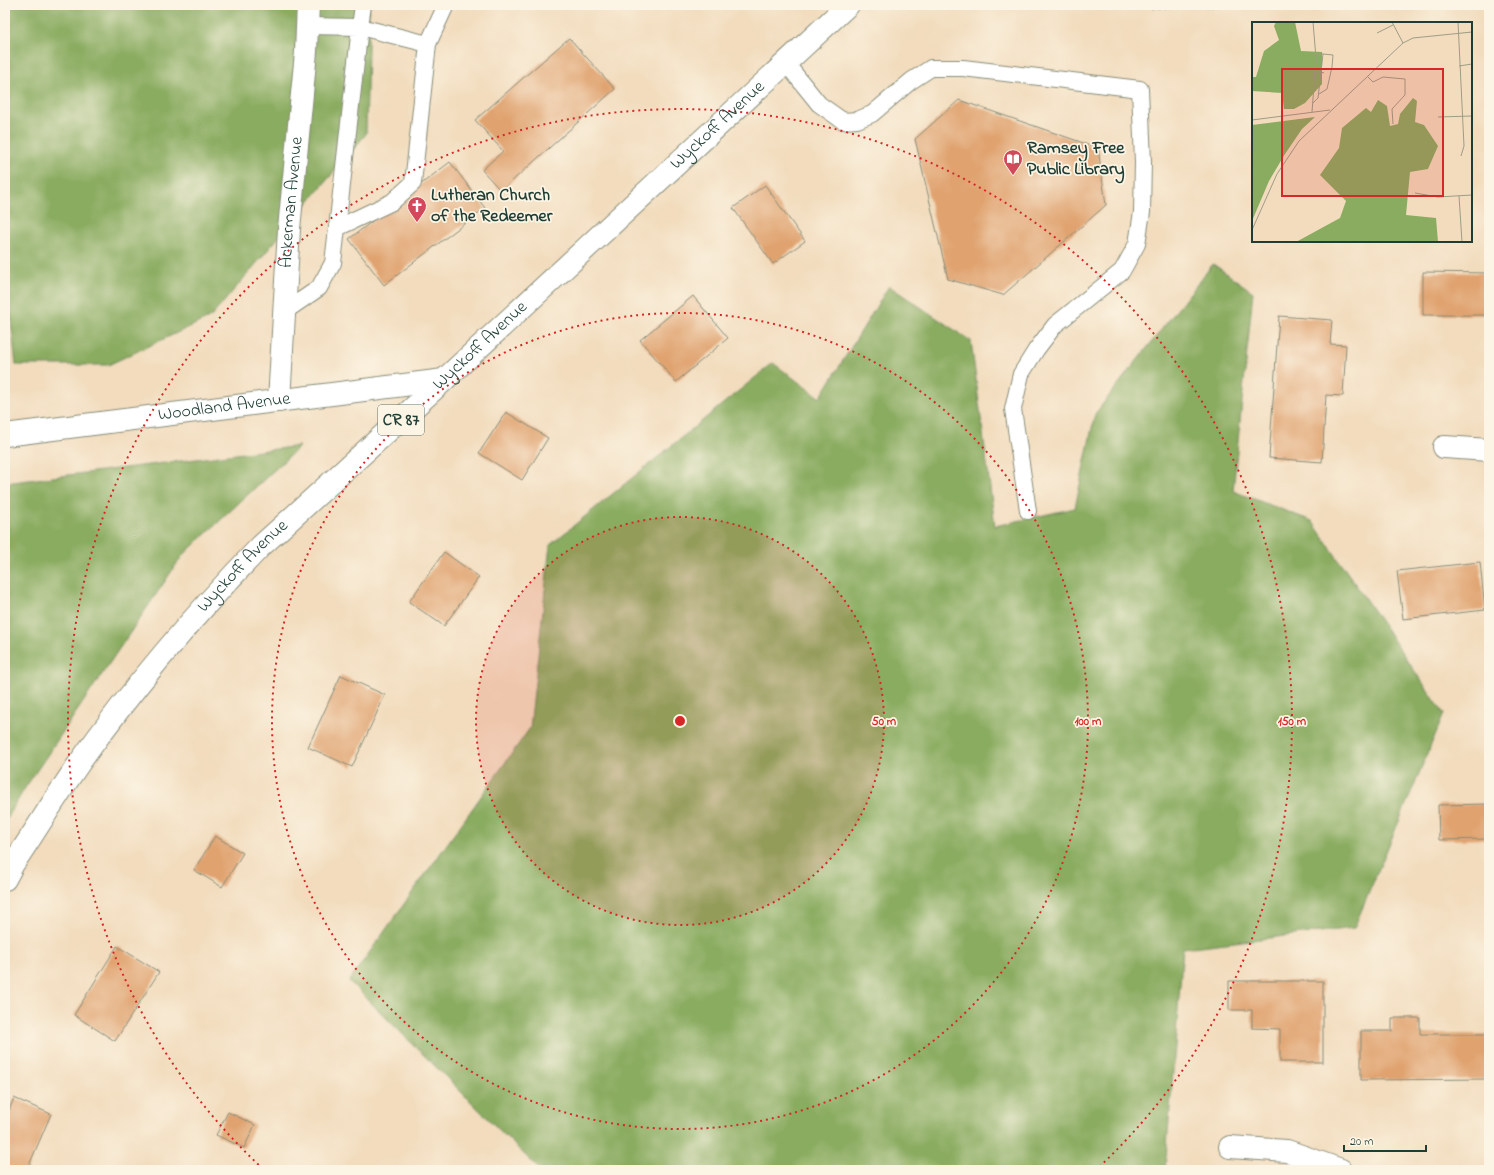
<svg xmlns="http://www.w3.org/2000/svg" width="1494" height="1175" viewBox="0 0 1494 1175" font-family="'Indie Flower',sans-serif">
  <rect width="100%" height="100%" fill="#fcf5e5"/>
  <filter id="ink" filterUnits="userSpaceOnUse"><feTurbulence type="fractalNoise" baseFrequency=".025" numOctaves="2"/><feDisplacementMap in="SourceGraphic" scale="8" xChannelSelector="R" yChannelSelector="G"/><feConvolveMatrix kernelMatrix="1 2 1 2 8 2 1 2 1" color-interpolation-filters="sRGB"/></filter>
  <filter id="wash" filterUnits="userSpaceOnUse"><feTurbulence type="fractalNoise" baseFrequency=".012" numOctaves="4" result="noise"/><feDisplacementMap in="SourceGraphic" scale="16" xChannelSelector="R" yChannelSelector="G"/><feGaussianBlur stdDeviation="0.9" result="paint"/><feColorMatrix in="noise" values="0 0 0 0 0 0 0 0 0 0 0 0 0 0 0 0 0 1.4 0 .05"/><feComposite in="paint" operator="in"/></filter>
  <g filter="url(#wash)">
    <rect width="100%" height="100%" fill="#f2dcbd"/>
    <path fill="#8aac61" stroke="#54744a" d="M 5,5 L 369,5 L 366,134 L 211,317 L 108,365 L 16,365 L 5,266 Z
      M 1213,264 L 1253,292 L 1233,491 L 1312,521 L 1444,714 L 1354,928 L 1183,948 L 1165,1170 L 540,1170 L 349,981 L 530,728 L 550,545 L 773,363 L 820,398 L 889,286 L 971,341 L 995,526 L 1075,508 L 1095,414 Z
      M 300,446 L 182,556 L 23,791 L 5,822 L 5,483 Z"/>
    <g id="blocks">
      <path fill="#e0a36f" d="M 569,38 L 615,89 L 501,191 L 482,170 L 503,151 L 475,120 Z
        M 959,100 L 1098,148 L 1106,205 L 1003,295 L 948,279 L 915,139 Z
        M 450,162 L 485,208 L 384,285 L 349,239 Z
        M 765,185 L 805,241 L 773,264 L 733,208 Z
        M 1423,272 L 1489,273 L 1489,315 L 1423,315 Z
        M 693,296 L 728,338 L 676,382 L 640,340 Z
        M 1279,316 L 1332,320 L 1330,344 L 1346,345 L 1343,396 L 1326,395 L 1322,462 L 1269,458 Z
        M 506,412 L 548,438 L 522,480 L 479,453 Z
        M 444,552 L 479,577 L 444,626 L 409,602 Z
        M 1480,562 L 1485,610 L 1403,619 L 1397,571 Z
        M 341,675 L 385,695 L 352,767 L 308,747 Z
        M 1489,804 L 1489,839 L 1439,840 L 1438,805 Z
        M 215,836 L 243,853 L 222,887 L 194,870 Z
        M 117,946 L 159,972 L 115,1041 L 74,1015 Z
        M 1229,981 L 1323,981 L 1323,1062 L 1280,1062 L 1280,1029 L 1252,1028 L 1252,1010 L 1229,1010 Z
        M 1392,1018 L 1420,1018 L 1420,1034 L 1489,1034 L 1489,1079 L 1361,1080 L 1361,1031 L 1392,1031 Z
        M 14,1098 L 51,1114 L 27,1170 L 5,1170 L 5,1120 Z
        M 228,1112 L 255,1125 L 244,1148 L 216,1135 Z"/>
    </g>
  </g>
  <g filter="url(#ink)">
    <use href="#blocks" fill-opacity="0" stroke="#888c78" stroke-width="1"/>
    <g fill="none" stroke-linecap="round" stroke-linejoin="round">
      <defs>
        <path id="lane" d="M 363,5 L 360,27 L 428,44
          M 785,62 L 819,104 L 843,121 L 857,120 L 872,114 L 911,81 L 931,68 L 963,68 L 1140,89 L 1143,162 L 1142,212 L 1137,244 L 1122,271 L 1055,325 L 1036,350 L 1021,374 L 1013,409 L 1028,511
          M 337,228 L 392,202 L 413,183 L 428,44 L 446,5
          M 284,312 L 319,288 L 333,263 L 360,27 L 307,26"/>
        <g id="street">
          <path id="s1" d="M 279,401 L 289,229 L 306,52 L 308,5"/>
          <path id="s2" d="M 5,435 L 444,380"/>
          <path d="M 1444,447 L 1489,450"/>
          <path d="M 1230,1147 L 1287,1151 L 1341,1170"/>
        </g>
        <g id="primary">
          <path id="s3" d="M 5,879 L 13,864 C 36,830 57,795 80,762 C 134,686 196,613 261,546 L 444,380 L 848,5"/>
        </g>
      </defs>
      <use href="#lane" stroke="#888c78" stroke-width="18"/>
      <use href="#street" stroke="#888c78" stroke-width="24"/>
      <use href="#primary" stroke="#888c78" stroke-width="24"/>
      <path stroke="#888c78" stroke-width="2.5" stroke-dasharray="3 3" stroke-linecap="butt" d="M 1115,5 L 1140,8 L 1254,5"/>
      <use href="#lane" stroke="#fff" stroke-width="16"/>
      <use href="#street" stroke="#fff" stroke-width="22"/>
      <use href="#primary" stroke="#fff" stroke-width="22"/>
    </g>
  </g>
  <circle cx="680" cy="721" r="204" fill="#d62828" fill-opacity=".12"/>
  <g fill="none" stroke="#d62828" stroke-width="2" stroke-dasharray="2 4">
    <circle cx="680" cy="721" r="204"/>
    <circle cx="680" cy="721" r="408"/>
    <path d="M263 1169A612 612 0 1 1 1097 1169"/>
  </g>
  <defs>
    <symbol id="library-pin" viewBox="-11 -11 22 30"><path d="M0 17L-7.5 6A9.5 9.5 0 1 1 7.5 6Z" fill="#d1495b" stroke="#fcf5e5"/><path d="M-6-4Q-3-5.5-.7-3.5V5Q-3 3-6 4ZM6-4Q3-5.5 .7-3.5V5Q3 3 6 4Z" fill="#fff"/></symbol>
    <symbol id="church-pin" viewBox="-11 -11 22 30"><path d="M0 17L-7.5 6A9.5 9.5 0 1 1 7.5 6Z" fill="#d1495b" stroke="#fcf5e5"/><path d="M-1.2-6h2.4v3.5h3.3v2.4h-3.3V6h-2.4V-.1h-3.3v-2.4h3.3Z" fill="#fff"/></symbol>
  </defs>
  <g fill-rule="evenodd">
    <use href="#library-pin" x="1002" y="148" width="22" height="30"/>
    <use href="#church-pin" x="406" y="195" width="22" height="30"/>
  </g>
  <g text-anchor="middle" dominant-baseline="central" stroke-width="3.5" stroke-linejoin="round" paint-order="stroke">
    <rect fill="#fcf5e5" stroke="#617469" stroke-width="1" x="378" y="405" width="46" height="30" rx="3"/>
    <g font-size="17" font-weight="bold" fill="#1f3d34">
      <text x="401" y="420">CR 87</text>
    </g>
    <g font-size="18" fill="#1f3d34" stroke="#fcf5e5">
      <text stroke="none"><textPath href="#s3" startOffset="1042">Wyckoff Avenue</textPath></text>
      <text stroke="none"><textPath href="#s1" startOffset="199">Ackerman Avenue</textPath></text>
      <text stroke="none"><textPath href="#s3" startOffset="718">Wyckoff Avenue</textPath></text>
      <text stroke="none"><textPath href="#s2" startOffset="221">Woodland Avenue</textPath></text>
      <text stroke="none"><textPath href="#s3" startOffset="394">Wyckoff Avenue</textPath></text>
    </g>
    <g font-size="18" font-weight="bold" fill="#1f3d34" stroke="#fcf5e5" text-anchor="start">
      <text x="1027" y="149">Ramsey Free<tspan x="1027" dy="21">Public Library</tspan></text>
      <text x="431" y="196">Lutheran Church<tspan x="431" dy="21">of the Redeemer</tspan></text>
    </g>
  </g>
  <g transform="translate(1252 22)">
    <rect width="220" height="220" fill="#f2dcbd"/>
    <path d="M 24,0 L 43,0 L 49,29 L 70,30 L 70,62 L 53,81 L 42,87 L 32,87 L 30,71 L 0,69 L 0,55 L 4,55 L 12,29 L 27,18 L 22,4 ZM 161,76 L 165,79 L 163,100 L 172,103 L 186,124 L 176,147 L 158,150 L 154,193 L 184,196 L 186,220 L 44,220 L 88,196 L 94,179 L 68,153 L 87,126 L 90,106 L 114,86 L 119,90 L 126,78 L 135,84 L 138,104 L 146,102 L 148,92 ZM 63,95 L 50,107 L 33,132 L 17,159 L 0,199 L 0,103 Z" fill="#8aac61"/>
    <path fill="none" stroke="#9e9c86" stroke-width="1" d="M 140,0 L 151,21M 206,0 L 212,124 L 209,134M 125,11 L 141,3M 64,32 L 71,32 L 69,50 L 72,51M 207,44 L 220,42M 115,54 L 121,60 L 131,55 L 153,57 L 153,73 L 140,87 L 141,102M 67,72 L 75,67 L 80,45 L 81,33 L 71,32M 61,81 L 66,76 L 69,50 L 63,50M 60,90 L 64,36 L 61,0M 186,95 L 220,94M 0,98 L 78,88M 163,171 L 186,175 L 220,173M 207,174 L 210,220M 0,208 L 25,152 L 47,119 L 151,21 L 161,16 L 220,10"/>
    <path fill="#d62828" fill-opacity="0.15" stroke="#d62828" stroke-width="2" d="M 30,47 L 191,47 L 191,174 L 30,174 Z"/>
    <rect width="220" height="220" fill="none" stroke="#1f3d34" stroke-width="2"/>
  </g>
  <circle cx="680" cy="721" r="6" fill="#d62828" stroke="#fcf5e5" stroke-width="2"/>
  <g font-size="12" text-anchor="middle" font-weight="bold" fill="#d62828" stroke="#fcf5e5" stroke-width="3.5" stroke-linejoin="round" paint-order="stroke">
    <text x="884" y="725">50 m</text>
    <text x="1088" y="725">100 m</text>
    <text x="1292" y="725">150 m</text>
  </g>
  <rect width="1494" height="1175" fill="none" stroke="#fcf5e5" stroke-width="20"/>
  <path d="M1344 1145v6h82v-6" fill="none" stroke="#1f3d34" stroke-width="2"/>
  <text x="1350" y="1145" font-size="12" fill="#1f3d34" stroke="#fcf5e5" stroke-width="3" paint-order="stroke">20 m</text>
</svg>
